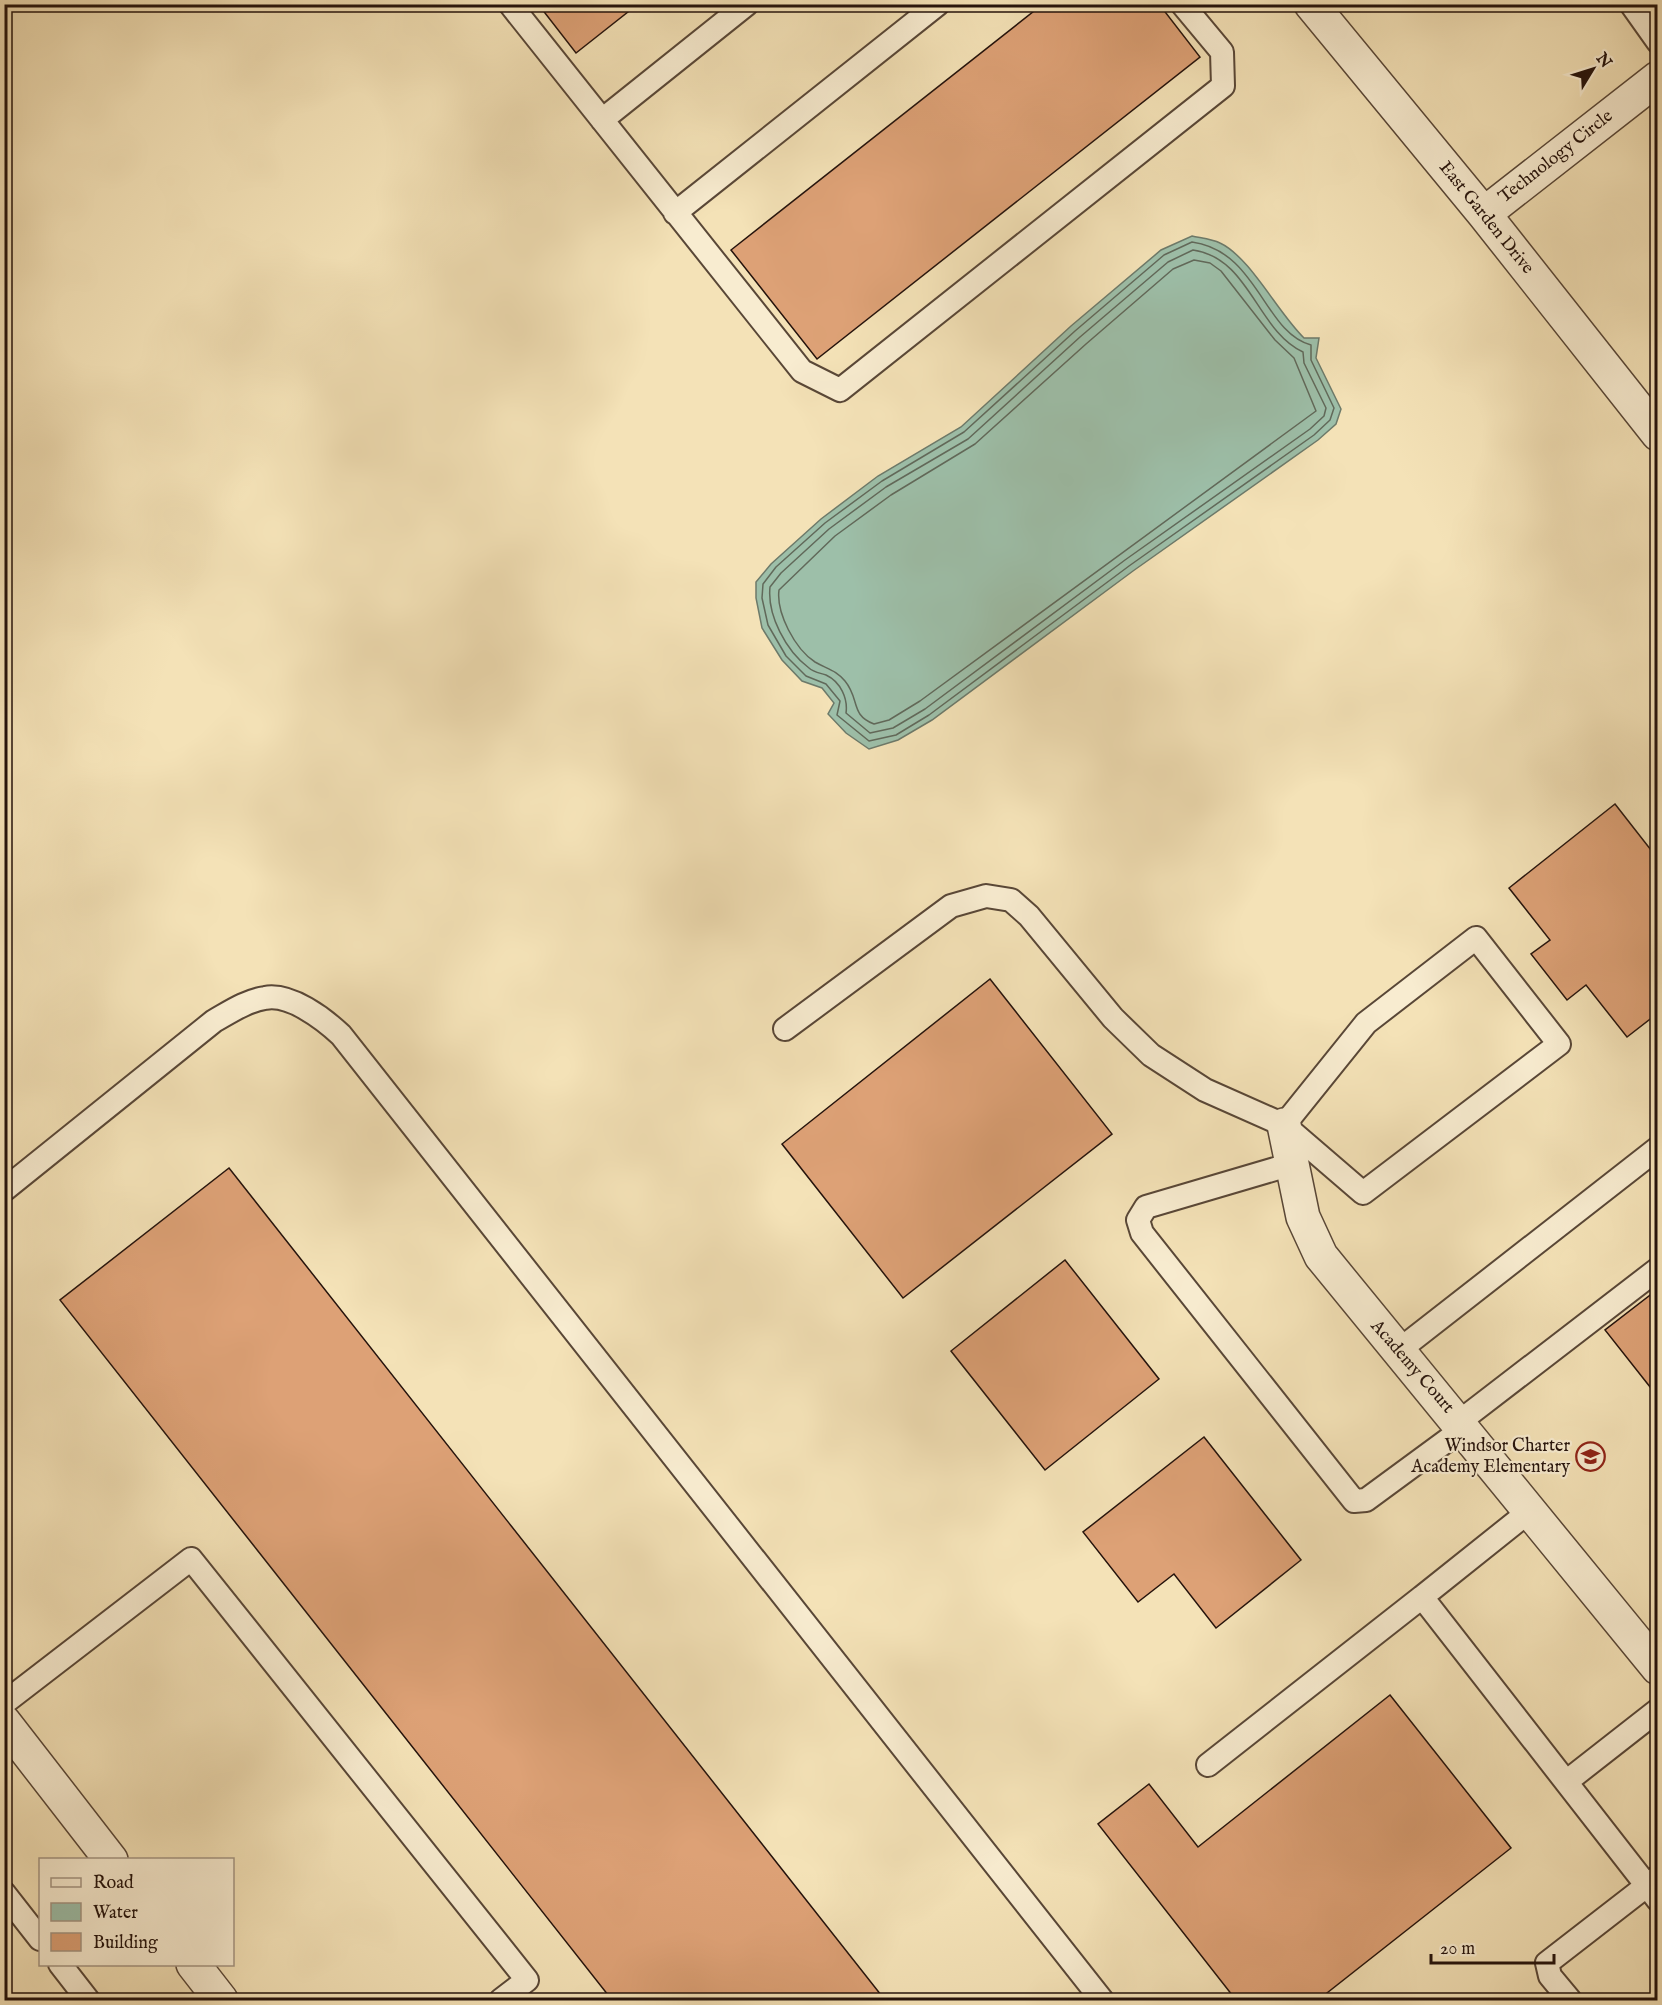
<svg xmlns="http://www.w3.org/2000/svg" width="1662" height="2005" viewBox="0 0 1662 2005" font-family="'IM FELL English',serif">
  <rect width="100%" height="100%" fill="#f4e2b7"/>
  <filter id="stains"><feTurbulence type="fractalNoise" baseFrequency=".00333" numOctaves="4"/><feColorMatrix values="0 0 0 0 .2 0 0 0 0 .09 0 0 0 0 .02 0 0 0 .5 -.17"/></filter>
  <radialGradient id="worn" r=".72"><stop offset=".6" stop-color="#630" stop-opacity="0"/><stop offset="1" stop-color="#630" stop-opacity=".3"/></radialGradient>
  <path fill="#9dbfa9" stroke="#6d7a6a" stroke-width="1.5" d="M 1192,236 C 1201,238 1212,239 1220,243 C 1250,257 1278,313 1304,338 L 1319,338 L 1316,358 L 1341,409 L 1336,424 L 1318,440 L 1133,571 L 932,720 L 898,740 L 869,749 L 846,733 L 828,714 L 834,703 L 822,688 L 802,681 L 782,660 L 762,628 L 756,598 L 756,582 L 771,564 L 821,519 L 878,476 L 961,427 L 1071,326 L 1161,250 Z"/>
  <g fill="none" stroke-linecap="round" stroke-linejoin="round">
    <path stroke="#61695a" stroke-width="1.5" d="M 1192,242 C 1258,251 1264,333 1311,345 L 1311,360 L 1334,408 L 1330,420 L 1314,435 L 1129,566 L 929,715 L 896,735 L 869,741 L 837,715 L 840,701 L 826,684 L 806,676 L 786,656 L 768,625 L 762,598 L 763,584 L 776,567 L 825,523 L 882,481 L 964,432 L 1075,331 L 1164,255 Z
      M 1193,250 C 1250,258 1257,331 1303,352 L 1304,363 L 1326,408 L 1324,416 L 1310,429 L 1125,560 L 925,709 L 893,728 L 870,733 L 846,713 C 848,699 841,682 826,675 C 820,673 813,672 809,668 C 786,651 767,615 770,587 L 781,573 L 829,529 L 886,487 L 968,439 L 1080,337 L 1168,262 Z
      M 1194,260 L 1210,263 L 1221,271 L 1275,340 L 1294,358 L 1316,411 L 920,701 L 889,720 L 874,724 C 850,715 860,699 845,681 C 836,670 827,669 815,662 C 795,649 776,613 779,590 L 835,536 L 891,495 L 975,444 L 1086,344 L 1173,269 Z"/>
  </g>
  <path fill="#dda176" stroke="#25130c" stroke-width="1.5" d="M 538,4 L 638,4 L 576,53 Z
    M 1043,4 L 1159,4 L 1200,57 L 817,359 L 731,250 Z
    M 1615,804 L 1658,859 L 1658,1013 L 1627,1037 L 1586,985 L 1567,1000 L 1531,954 L 1550,940 L 1509,888 Z
    M 990,979 L 1112,1134 L 903,1298 L 782,1144 Z
    M 229,1168 L 885,2000 L 612,2000 L 60,1300 Z
    M 1065,1260 L 1159,1379 L 1045,1470 L 951,1351 Z
    M 1658,1289 L 1658,1397 L 1605,1330 Z
    M 1204,1437 L 1301,1560 L 1216,1628 L 1174,1574 L 1138,1602 L 1083,1532 Z
    M 1390,1695 L 1511,1848 L 1318,2000 L 1236,2000 L 1098,1824 L 1149,1784 L 1198,1847 Z"/>
  <g fill="none" stroke-linecap="round" stroke-linejoin="round">
    <defs>
      <path id="service" d="M 510,4 L 802,371 L 840,390 L 1223,86 L 1222,52 L 1182,4
        M 1631,4 L 1658,42
        M 602,120 L 747,4
        M 675,213 L 938,4
        M 785,1029 L 951,906 L 986,896 L 1011,900 L 1029,916 L 1113,1018 L 1151,1055 L 1205,1090 L 1284,1125 L 1363,1193 L 1559,1044 L 1476,938 L 1366,1023 L 1284,1125
        M 1292,1164 L 1146,1207 L 1138,1220 L 1142,1233 L 1354,1501 L 1366,1500 L 1464,1428
        M 4,1190 L 214,1021 C 230,1012 246,1001 265,998 C 290,993 324,1019 341,1035 L 1102,2000
        M 1398,1351 L 1658,1148
        M 1459,1422 L 1658,1269
        M 1531,1510 L 1422,1597 L 1658,1900
        M 4,1703 L 191,1559 L 527,1980 L 501,2000
        M 1208,1765 L 1422,1597
        M 1566,1782 L 1658,1710
        M 4,1893 L 40,1939
        M 60,1964 L 88,2000
        M 1570,2000 L 1550,1976 L 1547,1963 L 1658,1877"/>
      <path id="minor" d="M 1311,4 L 1484,214 L 1658,434
        M 1484,214 L 1658,78
        M 1284,1125 L 1303,1217 L 1321,1256 L 1658,1668
        M 4,1722 L 111,1860
        M 193,1964 L 221,2000"/>
    </defs>
    <use href="#service" stroke="#594737" stroke-width="26"/>
    <use href="#minor" stroke="#594737" stroke-width="36"/>
    <use href="#service" stroke="#f8ecd0" stroke-width="22"/>
    <use href="#minor" stroke="#f8ecd0" stroke-width="33"/>
  </g>
  <defs>
    <symbol id="school-ring" viewBox="-11 -11 22 22"><circle r="9.5" fill="#f8ecd0" stroke="#8f2418" stroke-width="1.5"/><path d="M0-5L7-2L0 1L-7-2ZM-4 1L0 2.5L4 1V4Q0 6-4 4Z" fill="#8f2418"/></symbol>
  </defs>
  <g fill-rule="evenodd">
    <use href="#school-ring" x="1574" y="1440" width="33" height="33"/>
  </g>
  <g text-anchor="middle" dominant-baseline="central" stroke-width="4.5" stroke-linejoin="round" paint-order="stroke">
    <g font-size="18" fill="#25130c" stroke="#f8ecd0">
      <text transform="translate(1556 157) rotate(-38)">Technology Circle</text>
      <text transform="translate(1486 218) rotate(51)">East Garden Drive</text>
      <text transform="translate(1412 1367) rotate(49)">Academy Court</text>
    </g>
    <g font-size="18" fill="#25130c" stroke="#f8ecd0" text-anchor="end">
      <text x="1570" y="1446">Windsor Charter<tspan x="1570" dy="21">Academy Elementary</tspan></text>
    </g>
  </g>
  <rect width="1662" height="2005" fill="none" stroke="#f4e2b7" stroke-width="24"/>
  <rect x="6" y="6" width="1650" height="1993" fill="none" stroke="#25130c" stroke-width="3"/>
  <rect x="12" y="12" width="1638" height="1981" fill="none" stroke="#25130c" stroke-width="1.5"/>
  <rect x="39" y="1858" width="195" height="108" fill="#f8ecd0" stroke="#a49582" stroke-width="1.5"/>
  <rect x="51" y="1878" width="30" height="9" fill="#f8ecd0" stroke="#a49582" stroke-width="1.5"/>
  <text x="93" y="1888" font-size="18" fill="#25130c">Road</text>
  <rect x="51" y="1903" width="30" height="18" fill="#9dbfa9" stroke="#a49582" stroke-width="1.5"/>
  <text x="93" y="1918" font-size="18" fill="#25130c">Water</text>
  <rect x="51" y="1933" width="30" height="18" fill="#dda176" stroke="#a49582" stroke-width="1.5"/>
  <text x="93" y="1948" font-size="18" fill="#25130c">Building</text>
  <g transform="translate(1593 69) rotate(52)" stroke="#f8ecd0" stroke-width="4.5" paint-order="stroke">
  <path d="M0-4.5L10 22L0 15L-10 22Z" fill="#25130c"/>
  <text y="-9" font-size="16" font-weight="bold" text-anchor="middle" fill="#25130c">N</text>
  </g>
  <path d="M1431 1954v9h123v-9" fill="none" stroke="#25130c" stroke-width="3"/>
  <text x="1440" y="1954" font-size="18" fill="#25130c" stroke="#f8ecd0" stroke-width="4.5" paint-order="stroke">20 m</text>
  <rect width="100%" height="100%" filter="url(#stains)"/>
  <rect width="100%" height="100%" fill="url(#worn)"/>
</svg>
